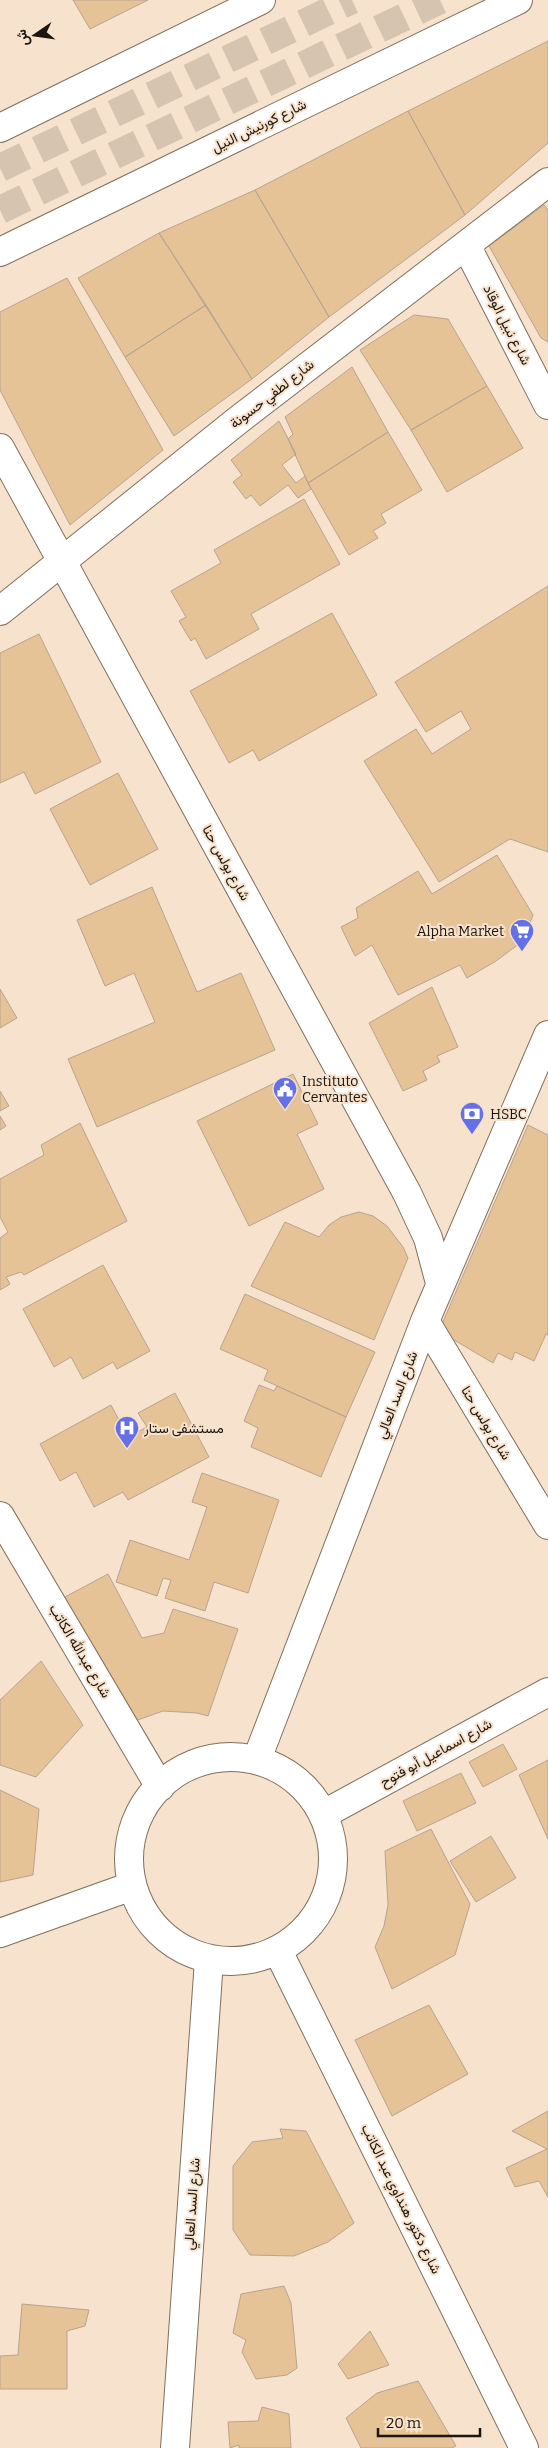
<svg xmlns="http://www.w3.org/2000/svg" width="548" height="2448" viewBox="0 0 548 2448" font-family="Bitter,Vazirmatn,serif">
  <rect width="100%" height="100%" fill="#f7e3cd"/>
  <path fill="#e6c297" stroke="#b7a48f" d="M 73,0 L 148,0 L 90,29 Z
    M 548,41 L 548,143 L 465,215 L 408,111 Z
    M 408,111 L 465,215 L 329,317 L 255,190 Z
    M 255,190 L 329,317 L 252,379 L 159,233 Z
    M 544,205 L 548,210 L 548,342 L 541,338 L 489,246 Z
    M 159,233 L 206,305 L 125,357 L 78,278 Z
    M 67,278 L 163,450 L 70,525 L 0,390 L 0,312 Z
    M 206,305 L 252,379 L 174,436 L 125,357 Z
    M 414,315 L 448,319 L 487,386 L 411,430 L 360,350 Z
    M 352,367 L 388,432 L 308,483 L 288,439 L 293,434 L 285,417 Z
    M 487,386 L 523,448 L 447,492 L 411,430 Z
    M 279,421 L 296,454 L 282,465 L 296,483 L 305,476 L 311,489 L 298,498 L 288,485 L 260,506 L 251,495 L 246,499 L 233,482 L 242,475 L 231,460 Z
    M 388,432 L 422,490 L 381,514 L 386,523 L 373,531 L 378,538 L 349,555 L 308,483 Z
    M 304,499 L 340,564 L 251,614 L 259,629 L 206,659 L 195,638 L 191,641 L 179,621 L 186,617 L 171,591 L 221,563 L 214,550 Z
    M 548,586 L 548,852 L 510,839 L 439,882 L 364,761 L 416,729 L 432,754 L 471,729 L 461,711 L 426,732 L 395,682 Z
    M 332,613 L 377,695 L 259,761 L 253,750 L 229,763 L 190,691 Z
    M 39,634 L 101,762 L 35,794 L 24,772 L 0,783 L 0,653 Z
    M 118,773 L 158,849 L 90,885 L 50,809 Z
    M 497,855 L 533,915 L 523,941 L 496,961 L 467,978 L 460,965 L 398,995 L 372,945 L 355,956 L 341,927 L 358,918 L 356,908 L 418,871 L 432,894 Z
    M 152,887 L 197,992 L 241,973 L 275,1050 L 97,1127 L 68,1059 L 155,1022 L 134,973 L 105,986 L 77,920 Z
    M 432,987 L 458,1047 L 437,1056 L 440,1062 L 423,1071 L 427,1080 L 403,1091 L 369,1023 Z
    M 0,989 L 17,1018 L 0,1028 Z
    M 293,1074 L 318,1124 L 297,1134 L 324,1189 L 249,1226 L 197,1121 Z
    M 0,1091 L 9,1106 L 0,1111 Z
    M 0,1116 L 6,1126 L 0,1130 Z
    M 80,1123 L 127,1221 L 24,1275 L 21,1272 L 6,1277 L 10,1284 L 0,1290 L 0,1238 L 8,1232 L 0,1217 L 0,1179 L 44,1155 L 41,1145 Z
    M 528,1125 L 548,1135 L 548,1335 L 546,1334 L 534,1361 L 515,1352 L 512,1360 L 498,1353 L 493,1363 L 439,1331 Z
    M 359,1212 L 373,1216 L 387,1226 L 403,1247 L 408,1258 L 374,1340 L 251,1286 L 285,1222 L 319,1237 L 329,1225 L 341,1217 Z
    M 103,1265 L 150,1351 L 117,1369 L 113,1362 L 83,1379 L 71,1357 L 54,1367 L 23,1309 Z
    M 245,1294 L 375,1352 L 346,1417 L 264,1380 L 268,1370 L 220,1349 Z
    M 259,1385 L 274,1391 L 277,1386 L 346,1417 L 321,1477 L 251,1447 L 258,1428 L 244,1421 Z
    M 175,1393 L 209,1457 L 128,1500 L 123,1492 L 94,1507 L 76,1472 L 60,1481 L 40,1444 L 111,1405 L 128,1437 L 147,1427 L 138,1413 Z
    M 202,1473 L 279,1500 L 248,1593 L 214,1582 L 205,1611 L 165,1598 L 171,1580 L 163,1578 L 157,1596 L 116,1582 L 130,1540 L 189,1560 L 207,1507 L 192,1502 Z
    M 108,1574 L 142,1638 L 164,1633 L 173,1609 L 238,1629 L 208,1716 L 197,1713 L 163,1711 L 132,1722 L 63,1598 Z
    M 41,1661 L 83,1725 L 36,1777 L 0,1765 L 0,1700 Z
    M 503,1744 L 517,1769 L 483,1787 L 469,1762 Z
    M 548,1760 L 548,1839 L 519,1775 Z
    M 461,1773 L 476,1803 L 417,1831 L 403,1801 Z
    M 0,1790 L 39,1809 L 33,1875 L 0,1882 Z
    M 431,1829 L 470,1904 L 455,1955 L 392,1989 L 375,1947 L 384,1926 L 388,1905 L 385,1851 Z
    M 491,1836 L 516,1878 L 476,1902 L 450,1861 Z
    M 429,2005 L 468,2074 L 392,2116 L 355,2040 Z
    M 548,2111 L 548,2197 L 539,2181 L 515,2187 L 506,2168 L 547,2149 L 512,2131 Z
    M 280,2129 L 306,2131 L 354,2223 L 328,2242 L 294,2256 L 250,2255 L 233,2230 L 233,2166 L 252,2142 L 283,2138 Z
    M 284,2286 L 291,2303 L 297,2368 L 287,2375 L 256,2379 L 242,2352 L 246,2340 L 233,2333 L 241,2294 Z
    M 22,2304 L 89,2310 L 85,2326 L 67,2331 L 67,2389 L 0,2389 L 0,2356 L 18,2355 Z
    M 370,2331 L 389,2365 L 348,2379 L 338,2364 Z
    M 418,2381 L 456,2446 L 452,2448 L 361,2448 L 346,2418 L 377,2393 Z
    M 262,2407 L 289,2414 L 291,2448 L 239,2448 L 239,2445 L 230,2448 L 228,2422 L 258,2421 Z"/>
  <g fill="none" stroke-linecap="round" stroke-linejoin="round">
    <path stroke="#d6c4b0" stroke-width="28" stroke-dasharray="28 14" stroke-linecap="butt" d="M 0,168 L 352,0
      M 0,210 L 440,0"/>
    <defs>
      <path id="minor" d="M 466,245 L 548,405
        M 0,448 L 407,1193 L 428,1238 L 440,1283
        M 0,611 L 237,421 L 548,182
        M 425,1321 L 548,1525
        M 0,1516 L 160,1787
        M129 1859a102 102 0 1 1 204 0a102 102 0 1 1-204 0Z
        M 257,1759 L 425,1321 L 548,1035
        M 324,1814 L 548,1692
        M 0,1933 L 132,1886
        M 278,1951 L 524,2448
        M 175,2448 L 209,1960"/>
      <path id="primary" d="M 0,128 L 261,0
        M 0,252 L 518,0"/>
    </defs>
    <use href="#minor" stroke="#81705c" stroke-width="30"/>
    <use href="#primary" stroke="#81705c" stroke-width="30"/>
    <use href="#minor" stroke="#fff" stroke-width="28"/>
    <use href="#primary" stroke="#fff" stroke-width="28"/>
  </g>
  <defs>
    <symbol id="supermarket-pin" viewBox="-11 -11 22 30"><path d="M0 17L-7.5 6A9.5 9.5 0 1 1 7.5 6Z" fill="#656fe8" stroke="#f7e3cd"/><path d="M-6-5.5h2.5l.6 2H6L4.5 2H-2.5L-4.4-4H-6ZM-1.5 3.2a1.3 1.3 0 1 0 .1 0ZM3 3.2a1.3 1.3 0 1 0 .1 0Z" fill="#fff"/></symbol>
    <symbol id="civic-pin" viewBox="-11 -11 22 30"><path d="M0 17L-7.5 6A9.5 9.5 0 1 1 7.5 6Z" fill="#656fe8" stroke="#f7e3cd"/><path d="M-.6-6.5H3V-4.5H.6V-3L4-1V1h2V6H-6V1h2V-1L-.6-3ZM-1.2 2.5V6h2.4V2.5Z" fill="#fff"/></symbol>
    <symbol id="bank-pin" viewBox="-11 -11 22 30"><path d="M0 17L-7.5 6A9.5 9.5 0 1 1 7.5 6Z" fill="#656fe8" stroke="#f7e3cd"/><path d="M-6-4H6V4H-6ZM0-2.3a2.3 2.3 0 1 0 0 4.6a2.3 2.3 0 1 0 0-4.6Z" fill="#fff"/></symbol>
    <symbol id="hospital-pin" viewBox="-11 -11 22 30"><path d="M0 17L-7.5 6A9.5 9.5 0 1 1 7.5 6Z" fill="#656fe8" stroke="#f7e3cd"/><path d="M-5-5h3v3.5h4V-5h3V5h-3V1.5h-4V5h-3Z" fill="#fff"/></symbol>
  </defs>
  <g fill-rule="evenodd">
    <use href="#supermarket-pin" x="508" y="917" width="28" height="38"/>
    <use href="#civic-pin" x="271" y="1075" width="28" height="38"/>
    <use href="#bank-pin" x="458" y="1100" width="28" height="38"/>
    <use href="#hospital-pin" x="113" y="1414" width="28" height="38"/>
  </g>
  <g text-anchor="middle" dominant-baseline="central" stroke-width="4" stroke-linejoin="round" paint-order="stroke">
    <g font-size="14" fill="#1d160e" stroke="#f7e3cd">
      <text transform="translate(259 126) rotate(-26)">شارع كورنيش النيل</text>
      <text transform="translate(507 325) rotate(63)">شارع نبيل الوقاد</text>
      <text transform="translate(272 394) rotate(-38)">شارع لطفي حسونة</text>
      <text transform="translate(226 863) rotate(61)">شارع بولس حنا</text>
      <text transform="translate(397 1395) rotate(-69)">شارع السد العالي</text>
      <text transform="translate(486 1423) rotate(59)">شارع بولس حنا</text>
      <text transform="translate(80 1651) rotate(59)">شارع عبدالله الكاتب</text>
      <text transform="translate(436 1753) rotate(-29)">شارع اسماعيل أبو فتوح</text>
      <text transform="translate(401 2199) rotate(64)">شارع دكتور هنداوي عبد الكاتب</text>
      <text transform="translate(192 2204) rotate(-86)">شارع السد العالي</text>
    </g>
    <g font-size="14" fill="#1d160e" stroke="#f7e3cd" text-anchor="start">
      <text x="504" y="931" text-anchor="end">Alpha Market</text>
      <text x="302" y="1081">Instituto<tspan x="302" dy="16">Cervantes</tspan></text>
      <text x="490" y="1114">HSBC</text>
      <text x="144" y="1428">مستشفى ستار</text>
    </g>
  </g>
  <g transform="translate(35 35) rotate(257)" stroke="#f7e3cd" stroke-width="4" paint-order="stroke">
  <path d="M0-4L9 19L0 12L-9 19Z" fill="#1d160e"/>
  <text y="-8" font-size="14" font-weight="bold" text-anchor="middle" fill="#1d160e">ش</text>
  </g>
  <path d="M378 2428v8h102v-8" fill="none" stroke="#1d160e" stroke-width="2.5"/>
  <text x="386" y="2428" font-size="15" fill="#1d160e" stroke="#f7e3cd" stroke-width="4" paint-order="stroke">20 m</text>
</svg>
